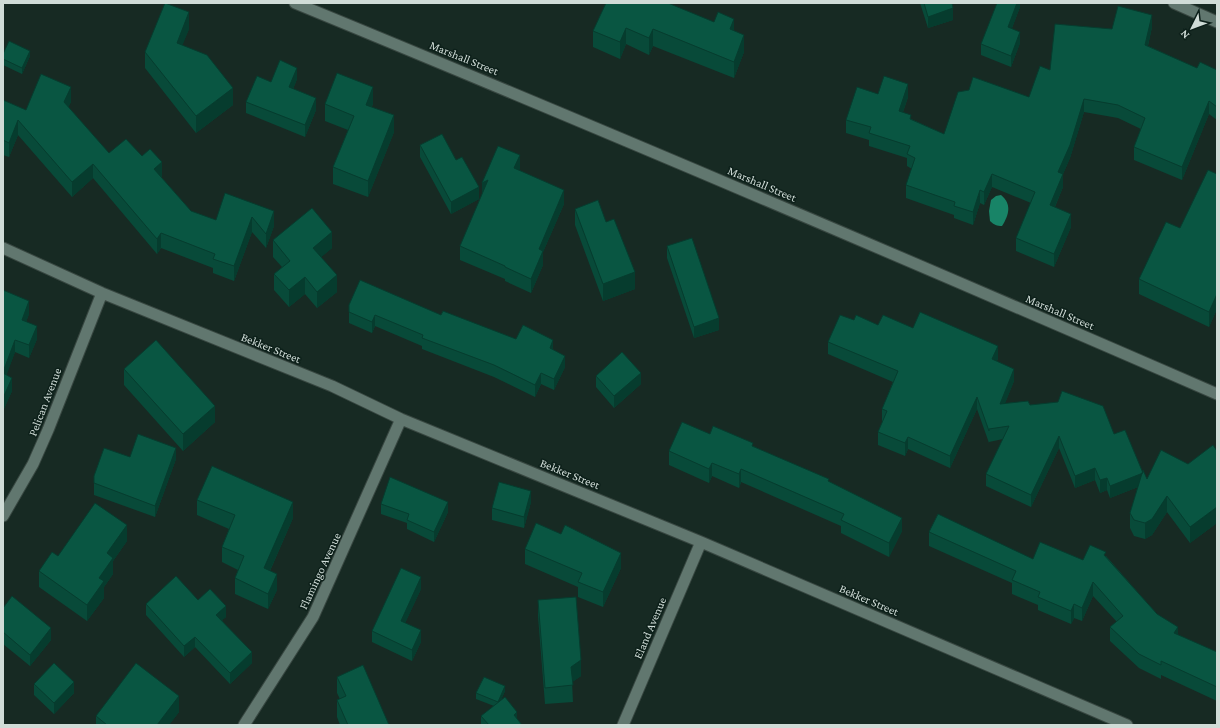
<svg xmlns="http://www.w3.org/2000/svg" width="1220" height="728" viewBox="0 0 1220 728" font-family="'Crimson Pro',serif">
  <rect width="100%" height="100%" fill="#172a23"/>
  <path fill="#188467" d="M 1001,195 C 1012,204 1009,215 1002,226 C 997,226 994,225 990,221 L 989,211 L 991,200 L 996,196 Z"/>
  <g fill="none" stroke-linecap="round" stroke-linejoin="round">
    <defs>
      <path id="minor" d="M 1174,3 L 1217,22
        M 3,248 L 102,293 L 332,386 L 401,419 L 701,542 L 1127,725
        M 3,516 L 33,464 L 48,430 L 102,293
        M 244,725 L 313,617 L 401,419
        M 623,725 L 701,542"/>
      <path id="tertiary" d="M 295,3 C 604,130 911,261 1217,394"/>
    </defs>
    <use href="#minor" stroke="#384741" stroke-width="13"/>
    <use href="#tertiary" stroke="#384741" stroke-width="13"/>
    <use href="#minor" stroke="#61776f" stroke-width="11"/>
    <use href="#tertiary" stroke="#61776f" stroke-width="11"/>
  </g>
  <path fill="#084a39" d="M 606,3 L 734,31 L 744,52 L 734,78 L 653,46 L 649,55 L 626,44 L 620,59 L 593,47 L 593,31 Z
    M 920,3 L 952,3 L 953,20 L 928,28 Z
    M 1020,3 L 1020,7 L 1012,28 L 1020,43 L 1011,67 L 981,55 L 981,44 Z
    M 1152,27 L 1148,46 L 1197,68 L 1217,70 L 1217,120 L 1209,114 L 1182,180 L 1134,160 L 1134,147 L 1141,129 L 1118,118 L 1084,112 L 1070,158 L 1063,174 L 1063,187 L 1055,207 L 1071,227 L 1054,267 L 1016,251 L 1016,238 L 1031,203 L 992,187 L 984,205 L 980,203 L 973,225 L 954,218 L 954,215 L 906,198 L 906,185 L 912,169 L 907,166 L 907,158 L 869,146 L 869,140 L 846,133 L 846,120 L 878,94 L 908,97 L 903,112 L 911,119 L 944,134 L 1029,97 L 1050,70 L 1112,29 Z
    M 189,29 L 182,45 L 233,105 L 196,133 L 145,68 L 145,52 Z
    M 3,54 L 30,56 L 22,74 L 3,65 Z
    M 297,79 L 293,89 L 316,110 L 305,137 L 246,113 L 246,102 L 271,82 Z
    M 3,100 L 26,110 L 71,102 L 68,107 L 109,153 L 142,156 L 162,176 L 161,177 L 191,211 L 216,220 L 225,193 L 274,226 L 266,248 L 252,232 L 234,281 L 213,273 L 213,268 L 161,248 L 157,254 L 93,178 L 72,197 L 18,135 L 9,157 L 3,155 Z
    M 373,103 L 372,107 L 394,132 L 368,197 L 333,184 L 333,167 L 348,130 L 325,121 L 325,104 Z
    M 420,145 L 456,160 L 479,199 L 451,214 L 420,157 Z
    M 520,169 L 519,170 L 564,204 L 543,252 L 543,265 L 531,293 L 505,281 L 505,279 L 460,260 L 460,246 Z
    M 1217,174 L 1217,309 L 1209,327 L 1139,294 L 1139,279 L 1180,228 Z
    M 575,209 L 606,222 L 635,289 L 603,301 L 575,225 Z
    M 273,240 L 332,248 L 321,257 L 337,292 L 317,308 L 305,294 L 289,307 L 274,290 L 274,274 L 282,267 L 273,257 Z
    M 667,246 L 719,330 L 694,338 L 667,258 Z
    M 3,290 L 29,314 L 26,322 L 37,339 L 29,358 L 15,352 L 6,375 L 12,391 L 3,411 Z
    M 349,305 L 441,315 L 516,339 L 553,350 L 565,367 L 554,390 L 541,384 L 535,397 L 494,377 L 422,349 L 422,346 L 375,326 L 372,333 L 349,323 Z
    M 854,320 L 878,325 L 913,328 L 998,358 L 997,361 L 1014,381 L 1005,403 L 1030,405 L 1114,434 L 1143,472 L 1147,479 L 1188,464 L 1217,451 L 1217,523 L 1190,543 L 1167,512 L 1152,535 L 1145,539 L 1134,536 L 1130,528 L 1130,513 L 1138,487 L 1110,498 L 1107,490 L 1100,493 L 1095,480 L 1075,488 L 1059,448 L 1031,507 L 986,486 L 986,474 L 1003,439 L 989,442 L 989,443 L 977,409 L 950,468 L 908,449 L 905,456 L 878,445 L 878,432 L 883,421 L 882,421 L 882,409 L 893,382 L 828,354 L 828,342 Z
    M 124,369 L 215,422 L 183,451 L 124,385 Z
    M 596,376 L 641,384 L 614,408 L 596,387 Z
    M 710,434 L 753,446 L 829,482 L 902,531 L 889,557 L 841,533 L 841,526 L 741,482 L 739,488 L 712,476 L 709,483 L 669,465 L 669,451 Z
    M 130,457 L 176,459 L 155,517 L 94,495 L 94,476 Z
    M 197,500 L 293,518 L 270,571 L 277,590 L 268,609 L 235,594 L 235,578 L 238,570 L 222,562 L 222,547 L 229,529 L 197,515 Z
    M 531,502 L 524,528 L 492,520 L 492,508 Z
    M 381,504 L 448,512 L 434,542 L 407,529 L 407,523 L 381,514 Z
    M 929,532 L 1033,559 L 1083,560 L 1106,556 L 1157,614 L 1178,635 L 1217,652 L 1217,701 L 1161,675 L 1161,679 L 1139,668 L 1110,641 L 1110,627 L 1117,622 L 1093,596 L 1082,621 L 1074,618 L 1071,624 L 1038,610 L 1038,605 L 1012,594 L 1012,583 L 929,546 Z
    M 561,534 L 621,568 L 603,607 L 578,597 L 578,587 L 525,564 L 525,549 Z
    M 127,541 L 113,561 L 113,574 L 104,587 L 104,598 L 87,621 L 39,587 L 39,571 L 58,556 Z
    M 421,589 L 405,623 L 421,642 L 412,661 L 372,642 L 372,631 Z
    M 198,600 L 226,617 L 222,620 L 252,663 L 230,684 L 195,647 L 184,657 L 146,615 L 146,604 Z
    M 538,600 L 581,676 L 572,682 L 573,702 L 545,704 L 538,616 Z
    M 3,608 L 51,640 L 30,666 L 3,644 Z
    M 337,677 L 389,725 L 340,725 L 337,717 L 337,700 L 340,699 L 337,693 Z
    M 34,684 L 74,693 L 54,714 L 34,695 Z
    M 505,691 L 501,700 L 522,725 L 481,725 L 481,716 L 494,706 L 476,699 L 476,693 Z
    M 179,712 L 169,725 L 96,725 L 96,716 Z"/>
  <path fill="#063c2e" d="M 1017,3 L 1020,3 L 1020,7 L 1008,38 L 1008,27 Z
    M 953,8 L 953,20 L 928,28 L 928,17 Z
    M 189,12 L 189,29 L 177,59 L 177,43 Z
    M 1152,15 L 1152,27 L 1145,58 L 1145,45 Z
    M 734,19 L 734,35 L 730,29 Z
    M 626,28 L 626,44 L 620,59 L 620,42 Z
    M 653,29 L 653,46 L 649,55 L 649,38 Z
    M 1020,32 L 1020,43 L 1011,67 L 1011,56 Z
    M 744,35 L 744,52 L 734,78 L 734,62 Z
    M 30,51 L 30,56 L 22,74 L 22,68 Z
    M 297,68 L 297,79 L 289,99 L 289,87 Z
    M 908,84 L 908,97 L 899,124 L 899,111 Z
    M 71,87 L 71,102 L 64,117 L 64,102 Z
    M 373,87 L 373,103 L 366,121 L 366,105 Z
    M 233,88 L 233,105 L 196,133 L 196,116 Z
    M 316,98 L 316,110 L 305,137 L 305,125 Z
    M 1084,99 L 1084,112 L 1070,158 L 1063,174 L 1063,187 L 1050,218 L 1050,205 L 1058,172 Z
    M 1209,101 L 1209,114 L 1182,180 L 1182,167 Z
    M 394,115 L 394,132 L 368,197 L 368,181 Z
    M 18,120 L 18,135 L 9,157 L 9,143 Z
    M 520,155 L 520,169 L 514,181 L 514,168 Z
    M 162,162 L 162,176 L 154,184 L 154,169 Z
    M 93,164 L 93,178 L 72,197 L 72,182 Z
    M 992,174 L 992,187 L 984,205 L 984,192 Z
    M 488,180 L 482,197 L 482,183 Z
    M 479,187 L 479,199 L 451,214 L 451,202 Z
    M 564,190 L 564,204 L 543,252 L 543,265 L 531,293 L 531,279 L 539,249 Z
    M 980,190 L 980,203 L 973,225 L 973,212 Z
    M 274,211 L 274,226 L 266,248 L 266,234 Z
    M 1071,214 L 1071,227 L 1054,267 L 1054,254 Z
    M 252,217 L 252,232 L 234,281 L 234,266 Z
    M 332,232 L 332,248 L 313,264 L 313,248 Z
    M 161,233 L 161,248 L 157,254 L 157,239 Z
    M 635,272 L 635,289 L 603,301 L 603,284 Z
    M 337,275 L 337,292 L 317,308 L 317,292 Z
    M 305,277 L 305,294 L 289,307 L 289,290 Z
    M 1217,294 L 1217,309 L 1209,327 L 1209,312 Z
    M 29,301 L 29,314 L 22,333 L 22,320 Z
    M 375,315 L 375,326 L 372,333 L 372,322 Z
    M 719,318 L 719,330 L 694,338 L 694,327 Z
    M 37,326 L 37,339 L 29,358 L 29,345 Z
    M 15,340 L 15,352 L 3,385 L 3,372 Z
    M 553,340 L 553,351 L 550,348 Z
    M 998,346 L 998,358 L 992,372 L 992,359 Z
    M 565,356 L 565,367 L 554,390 L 554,379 Z
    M 1014,369 L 1014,381 L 1000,416 L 1000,404 Z
    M 541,373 L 541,384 L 535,397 L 535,385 Z
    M 641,373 L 641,384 L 614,408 L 614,396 Z
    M 12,378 L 12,391 L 3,411 L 3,398 Z
    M 977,397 L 977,409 L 950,468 L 950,456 Z
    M 215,406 L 215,422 L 183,451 L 183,434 Z
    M 1059,436 L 1059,448 L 1031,507 L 1031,495 Z
    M 908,437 L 908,449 L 905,456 L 905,443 Z
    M 176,448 L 176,459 L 155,517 L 155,506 Z
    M 712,463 L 712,476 L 709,483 L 709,469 Z
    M 1095,468 L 1095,480 L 1075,488 L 1075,476 Z
    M 741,469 L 741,482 L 739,488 L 739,474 Z
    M 1143,473 L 1143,485 L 1110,498 L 1110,486 Z
    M 1107,478 L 1107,490 L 1100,493 L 1100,480 Z
    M 531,491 L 531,502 L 524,528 L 524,517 Z
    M 1167,496 L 1167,512 L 1152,535 L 1145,539 L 1145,523 Z
    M 293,502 L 293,518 L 264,584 L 264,568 Z
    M 448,502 L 448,512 L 434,542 L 434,532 Z
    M 1217,507 L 1217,523 L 1190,543 L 1190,527 Z
    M 902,518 L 902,531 L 889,557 L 889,543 Z
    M 127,525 L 127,541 L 113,561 L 113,574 L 104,587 L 104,598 L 87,621 L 87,605 L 99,578 L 107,553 Z
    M 621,553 L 621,568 L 603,607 L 603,592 Z
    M 277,574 L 277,590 L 268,609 L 268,594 Z
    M 421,577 L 421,589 L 401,632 L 401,621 Z
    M 1093,582 L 1093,596 L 1082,621 L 1082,608 Z
    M 1074,604 L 1074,618 L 1071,624 L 1071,611 Z
    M 226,606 L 226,617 L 216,625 L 216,615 Z
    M 1178,627 L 1178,641 L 1174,633 Z
    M 51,628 L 51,640 L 30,666 L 30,655 Z
    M 421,630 L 421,642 L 412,661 L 412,650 Z
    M 195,637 L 195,647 L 184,657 L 184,646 Z
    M 252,652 L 252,663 L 230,684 L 230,673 Z
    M 581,660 L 581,676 L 571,683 L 571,667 Z
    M 74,682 L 74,693 L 54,714 L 54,703 Z
    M 505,686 L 505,691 L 498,707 L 498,702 Z
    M 179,696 L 179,712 L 169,725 L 157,725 Z
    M 517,712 L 517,724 L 514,715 Z"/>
  <path fill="#095642" stroke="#063c2e" d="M 165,3 L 189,12 L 177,43 L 207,55 L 233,88 L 196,116 L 145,52 Z
    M 606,3 L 668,3 L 714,22 L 718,12 L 734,19 L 730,29 L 744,35 L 734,62 L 653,29 L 649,38 L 626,28 L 620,42 L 593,31 Z
    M 924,3 L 952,3 L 953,8 L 928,17 Z
    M 997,3 L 1017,3 L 1008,27 L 1020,32 L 1011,56 L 981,44 Z
    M 1118,6 L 1152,15 L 1145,45 L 1197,68 L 1200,62 L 1217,70 L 1217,107 L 1209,101 L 1182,167 L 1134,147 L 1145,118 L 1118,105 L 1084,99 L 1070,145 L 1058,172 L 1063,174 L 1050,205 L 1071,214 L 1054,254 L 1016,238 L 1035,192 L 992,174 L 984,192 L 980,190 L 973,212 L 954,206 L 955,202 L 906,185 L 915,158 L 907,154 L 910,146 L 869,133 L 871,127 L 846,120 L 857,87 L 878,94 L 884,76 L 908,84 L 899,111 L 911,115 L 910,119 L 944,134 L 958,92 L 969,90 L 973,77 L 1029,97 L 1040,66 L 1050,70 L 1055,24 L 1112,29 Z
    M 9,41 L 30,51 L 22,68 L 3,59 L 3,54 Z
    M 280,60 L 297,68 L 289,87 L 316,98 L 305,125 L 246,102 L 257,76 L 271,82 Z
    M 337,73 L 373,87 L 366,105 L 394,115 L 368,181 L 333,167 L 354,116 L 325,104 Z
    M 41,74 L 71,87 L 64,102 L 109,153 L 126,139 L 142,156 L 150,149 L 162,162 L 154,169 L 191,211 L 216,220 L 225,193 L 274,211 L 266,234 L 252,217 L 234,266 L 213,259 L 215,254 L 161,233 L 157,239 L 93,164 L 72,182 L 18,120 L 9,143 L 3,140 L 3,100 L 26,110 Z
    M 442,134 L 456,160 L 462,157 L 479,187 L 451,202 L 420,145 Z
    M 498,146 L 520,155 L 514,168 L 564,190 L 539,249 L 543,251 L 531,279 L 505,267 L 505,266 L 460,246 L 488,180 L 482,183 Z
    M 1208,170 L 1217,174 L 1217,294 L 1209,312 L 1139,279 L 1166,222 L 1180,228 Z
    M 598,200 L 606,222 L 614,219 L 635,272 L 603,284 L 575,209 Z
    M 312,208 L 332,232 L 313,248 L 337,275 L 317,292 L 305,277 L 289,290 L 274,274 L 290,261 L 273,240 Z
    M 692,238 L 719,318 L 694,327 L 667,246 Z
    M 360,280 L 441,315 L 443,311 L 516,339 L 523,325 L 553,340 L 550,348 L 565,356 L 554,379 L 541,373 L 535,385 L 494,365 L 422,338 L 423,335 L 375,315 L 372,322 L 349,312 L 349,305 Z
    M 3,290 L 29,301 L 22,320 L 37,326 L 29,345 L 15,340 L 3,372 Z
    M 920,312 L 998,346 L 992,359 L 1014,369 L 1000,404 L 1028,401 L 1030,405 L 1058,402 L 1062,391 L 1103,406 L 1114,434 L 1125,430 L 1143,473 L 1110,486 L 1107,478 L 1100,480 L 1095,468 L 1075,476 L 1059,436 L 1031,495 L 986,474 L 1009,426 L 989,429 L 989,431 L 977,397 L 950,456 L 908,437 L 905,443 L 878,432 L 887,411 L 882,409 L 898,371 L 828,342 L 840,315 L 854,320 L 856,315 L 878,325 L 883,315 L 913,328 Z
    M 156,340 L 215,406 L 183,434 L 124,369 Z
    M 622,352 L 641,373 L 614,396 L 596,376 Z
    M 3,373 L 12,378 L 3,398 Z
    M 682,422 L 710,434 L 713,426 L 753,443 L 752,446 L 829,479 L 828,481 L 902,518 L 889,543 L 841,520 L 844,514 L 741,469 L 739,474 L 712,463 L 709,469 L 669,451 Z
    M 138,434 L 176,448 L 155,506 L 94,483 L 94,476 L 104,448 L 130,457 Z
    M 1213,445 L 1217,451 L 1217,507 L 1190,527 L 1167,496 L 1152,519 L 1145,523 L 1134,520 L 1130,513 L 1143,470 L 1147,479 L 1161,450 L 1188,464 Z
    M 212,466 L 293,502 L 264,568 L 277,574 L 268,594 L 235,578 L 244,556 L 222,547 L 235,515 L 197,500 Z
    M 390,477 L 448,502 L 434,532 L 407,520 L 409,514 L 381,504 Z
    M 499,482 L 531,491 L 524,517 L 492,508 Z
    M 95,503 L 127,525 L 107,553 L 113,558 L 99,578 L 104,581 L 87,605 L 39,571 L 52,552 L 58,556 Z
    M 938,514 L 1033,559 L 1040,542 L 1083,560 L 1090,545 L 1106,552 L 1104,555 L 1157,614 L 1178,627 L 1174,633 L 1217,652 L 1217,687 L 1161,661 L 1161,665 L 1139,654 L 1110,627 L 1123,616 L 1093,582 L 1082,608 L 1074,604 L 1071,611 L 1038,597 L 1040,592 L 1012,580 L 1016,571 L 929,532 Z
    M 536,523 L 561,534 L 565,525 L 621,553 L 603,592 L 578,582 L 582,573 L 525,549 Z
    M 401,568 L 421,577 L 401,621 L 421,630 L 412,650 L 372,631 Z
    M 176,576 L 198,600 L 210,589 L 226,606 L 216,615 L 252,652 L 230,673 L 195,637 L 184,646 L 146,604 Z
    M 12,596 L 51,628 L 30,655 L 3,632 L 3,608 Z
    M 576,597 L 581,660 L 571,667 L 573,685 L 545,688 L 538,600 Z
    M 54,663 L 74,682 L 54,703 L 34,684 Z
    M 136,663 L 179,696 L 157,725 L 107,725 L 96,716 Z
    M 363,665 L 389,725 L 348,725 L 337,700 L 346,696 L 337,677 Z
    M 484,677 L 505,686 L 498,702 L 476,693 Z
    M 505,697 L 517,712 L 514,715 L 522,725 L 489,725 L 481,716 Z"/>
  <g text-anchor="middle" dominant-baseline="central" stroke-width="3" stroke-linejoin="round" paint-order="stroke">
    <g font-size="12" fill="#d0dcd7" stroke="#0d201a">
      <text transform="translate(464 58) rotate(22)">Marshall Street</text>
      <text transform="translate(762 184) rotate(23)">Marshall Street</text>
      <text transform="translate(1060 312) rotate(23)">Marshall Street</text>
      <text transform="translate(271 348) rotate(22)">Bekker Street</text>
      <text transform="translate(45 402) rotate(-69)">Pelican Avenue</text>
      <text transform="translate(570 474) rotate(22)">Bekker Street</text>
      <text transform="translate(320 571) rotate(-65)">Flamingo Avenue</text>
      <text transform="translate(869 600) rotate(23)">Bekker Street</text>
      <text transform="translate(650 628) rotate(-67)">Eland Avenue</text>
    </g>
  </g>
  <rect width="1220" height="728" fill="none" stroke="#d0dcd7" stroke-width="8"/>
  <g transform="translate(1192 28) rotate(228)" stroke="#0d201a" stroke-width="3" paint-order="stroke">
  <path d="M0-3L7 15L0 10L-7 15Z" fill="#d0dcd7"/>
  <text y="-6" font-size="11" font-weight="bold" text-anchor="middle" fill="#d0dcd7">N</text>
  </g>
</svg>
